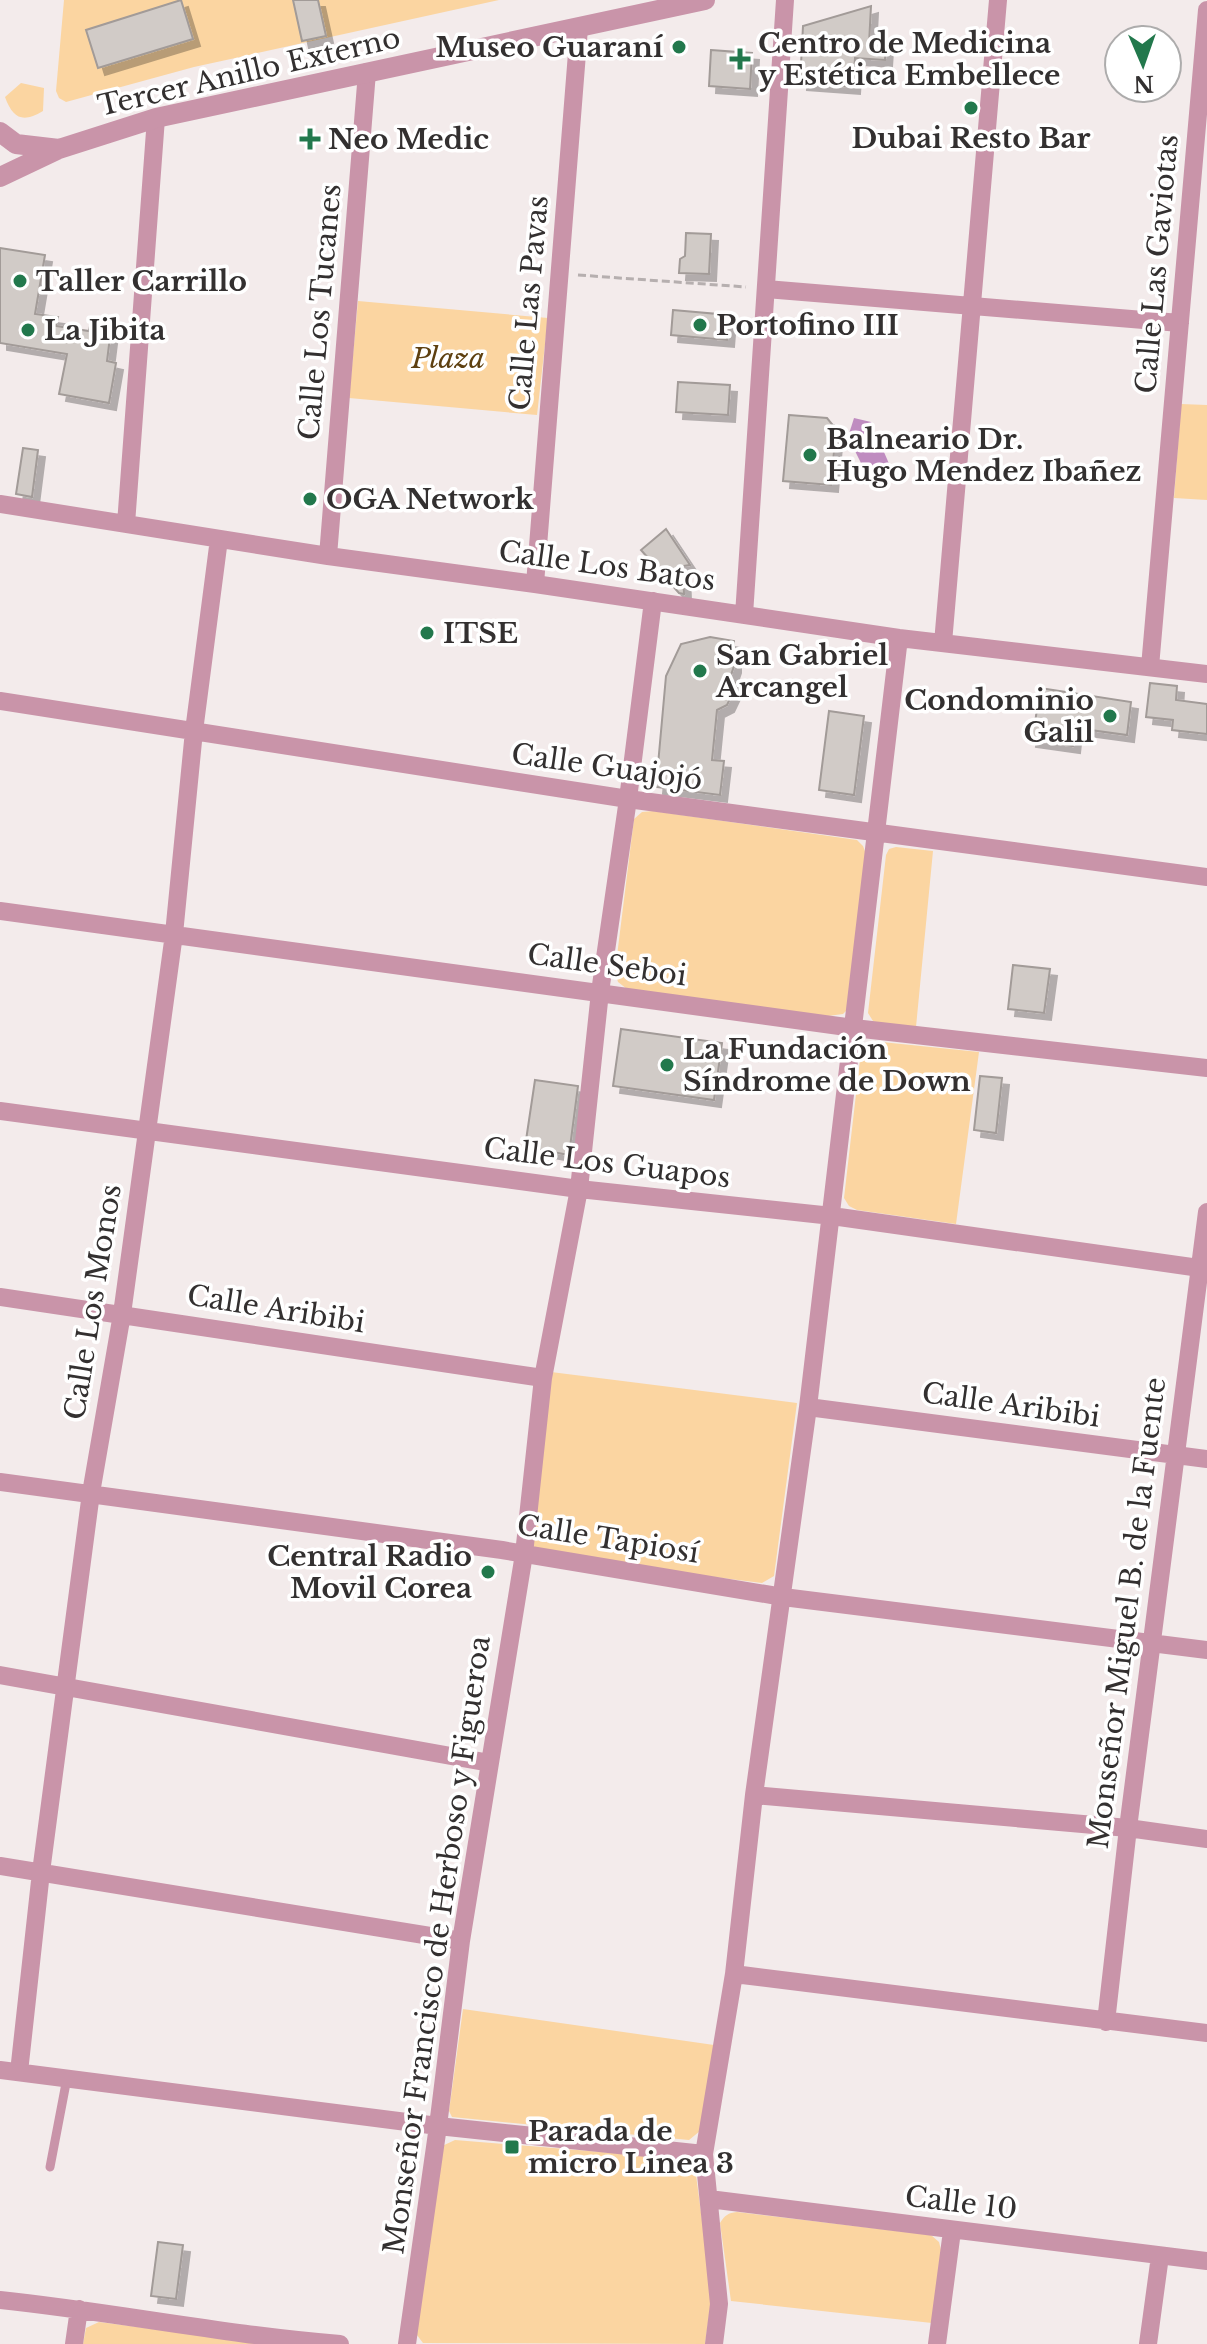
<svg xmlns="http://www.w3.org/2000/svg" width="1207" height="2344" viewBox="0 0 1207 2344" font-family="'Libre Baskerville',serif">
  <defs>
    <filter id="shadow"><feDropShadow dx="7" dy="7" stdDeviation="0" flood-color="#0004"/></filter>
  </defs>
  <rect width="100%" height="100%" fill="#f3ebeb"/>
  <path fill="#fbd5a1" d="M 64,0 L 499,0 L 194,67 L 66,102 L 59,98 L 56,91 Z
    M 21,83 L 44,88 L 43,111 C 23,123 13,119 5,97 Z
    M 358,301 L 548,318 L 537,415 L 349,398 Z
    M 1181,404 L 1207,405 L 1207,500 L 1174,498 Z
    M 653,811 L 857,840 L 863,846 L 866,854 L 847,1010 L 843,1014 L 828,1016 L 627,989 L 618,982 L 615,972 L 634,819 L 642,812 Z
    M 896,847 L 933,851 L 916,1027 L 878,1023 L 873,1021 L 868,1013 L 886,855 L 889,849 Z
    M 872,1041 L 979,1052 L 956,1224 L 857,1210 L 849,1206 L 844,1198 L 861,1051 Z
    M 551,1372 L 797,1403 L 774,1576 L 762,1583 L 538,1555 L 532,1546 Z
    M 463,2009 L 714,2045 L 700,2131 L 689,2140 L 452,2117 L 449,2111 Z
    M 455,2140 L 674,2158 L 690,2164 L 696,2175 L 712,2295 L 705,2344 L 423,2343 L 414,2331 L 440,2147 Z
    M 737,2212 L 931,2235 L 939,2242 L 941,2250 L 932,2323 L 731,2301 L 720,2223 C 725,2215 728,2213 737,2212 Z
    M 99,2322 L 270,2344 L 83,2344 L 86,2328 Z"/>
  <path fill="#bf8cc0" d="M 854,418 L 871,422 L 890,466 L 867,475 L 848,437 Z"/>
  <path fill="#d1cbc7" stroke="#a29b98" stroke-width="2" filter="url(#shadow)" d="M 181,0 L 193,39 L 98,68 L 86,30 Z
    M 293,0 L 318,0 L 326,36 L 302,41 Z
    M 871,6 L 869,44 L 886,45 L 885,60 L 855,58 L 853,87 L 800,83 L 803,26 Z
    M 711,50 L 752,53 L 750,89 L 709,86 Z
    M 686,233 L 711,234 L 709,274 L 679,273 L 680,259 L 685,256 Z
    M 0,248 L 45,255 L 35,314 L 58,317 L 56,326 L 89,331 L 90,326 L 111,329 L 107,361 L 116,363 L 109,403 L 59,394 L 67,354 L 0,343 Z
    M 673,310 L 729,315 L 727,340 L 671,335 Z
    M 678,382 L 730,385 L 728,415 L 676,412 Z
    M 789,415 L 827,418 L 836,429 L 831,485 L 783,481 Z
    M 23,448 L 38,450 L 32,497 L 16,494 Z
    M 666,529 L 690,565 L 683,566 L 684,594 L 679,593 L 641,550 Z
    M 710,637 L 734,641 L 734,666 L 730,678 L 737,684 L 727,705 L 717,710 L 712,760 L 724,761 L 720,795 L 656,787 L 666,676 L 681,644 Z
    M 1150,683 L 1177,686 L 1176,700 L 1207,704 L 1207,734 L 1172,730 L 1173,720 L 1146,717 Z
    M 1040,688 L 1131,702 L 1127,735 L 1075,728 L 1073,746 L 1029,740 L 1031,722 L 1035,723 Z
    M 829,711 L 864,716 L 854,795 L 819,790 Z
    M 1013,965 L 1050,969 L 1044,1013 L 1008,1009 Z
    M 621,1029 L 722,1043 L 714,1100 L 613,1086 Z
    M 980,1076 L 1002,1078 L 996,1133 L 974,1130 Z
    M 535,1080 L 578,1086 L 569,1155 L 525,1147 Z
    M 158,2242 L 183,2245 L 176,2299 L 151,2296 Z"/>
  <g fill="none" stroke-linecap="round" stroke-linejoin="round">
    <path stroke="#b6afaf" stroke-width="3" stroke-dasharray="8 4" stroke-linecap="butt" d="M 578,275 L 746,287"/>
    <path stroke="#c994a9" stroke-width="9" d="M 50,2167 L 67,2078"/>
    <path stroke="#c994a9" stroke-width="18" d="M 766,289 L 1180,323
      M 0,504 L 328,556 L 535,584 L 899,638 L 1207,674
      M 126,524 L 156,118
      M 328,556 L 367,72
      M 535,584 L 579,28
      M 744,615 L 785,0
      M 943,643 L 998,0
      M 1150,667 L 1207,10
      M 0,701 L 628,799 L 1207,877
      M 0,911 L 854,1028 L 1207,1068
      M 0,1111 L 579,1189 L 832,1216 L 1207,1269
      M 0,1297 L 543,1378
      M 808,1407 L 1207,1459
      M 0,1482 L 502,1550 L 783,1597 L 1207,1650
      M 0,1675 L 490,1763
      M 754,1795 L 1128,1828 L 1207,1839
      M 0,1866 L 461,1941
      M 734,1974 L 1207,2033
      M 1106,2022 L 1128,1828 L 1207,1212
      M 0,2070 L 438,2126 L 704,2154
      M 19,2072 L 41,1872 L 91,1493 L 122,1314 L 174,934 L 194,731 L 219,539
      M 709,2199 L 1207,2261
      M 0,2300 C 114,2312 226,2335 340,2344
      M 74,2344 L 79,2309
      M 407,2344 L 438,2126 L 461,1941 L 524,1554 L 543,1378 L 579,1189 L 600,992 L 628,799 L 653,601
      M 714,2344 L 719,2304 L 704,2154 L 734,1974 L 754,1795 L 808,1407 L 899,638
      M 937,2344 L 952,2231
      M 1148,2344 L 1160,2256"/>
    <path stroke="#c994a9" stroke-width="20" d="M 0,132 L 16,144 L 59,149
      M 0,177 L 59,149 L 156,118 L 705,0"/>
  </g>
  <g fill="#22784c" stroke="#fff" stroke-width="3">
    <circle cx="679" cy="47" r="8"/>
    <path d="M736 47h8v8h8v8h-8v8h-8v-8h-8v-8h8z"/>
    <circle cx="971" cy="108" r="8"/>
    <path d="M306 127h8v8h8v8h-8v8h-8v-8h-8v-8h8z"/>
    <circle cx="20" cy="281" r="8"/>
    <circle cx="700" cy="325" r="8"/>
    <circle cx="28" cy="330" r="8"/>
    <circle cx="810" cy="455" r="8"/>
    <circle cx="310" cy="499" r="8"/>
    <circle cx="427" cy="633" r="8"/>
    <circle cx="700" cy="671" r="8"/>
    <circle cx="1110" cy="716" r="8"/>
    <circle cx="667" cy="1065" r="8"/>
    <circle cx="488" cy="1572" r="8"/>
    <rect x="504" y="2139" width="16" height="16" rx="4"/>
  </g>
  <g text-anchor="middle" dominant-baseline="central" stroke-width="7" stroke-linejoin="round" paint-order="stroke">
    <g font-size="28" font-weight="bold" fill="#333030" stroke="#fff" text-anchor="start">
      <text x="758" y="43">Centro de Medicina<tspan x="758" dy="32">y Estética Embellece</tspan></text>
      <text x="663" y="47" text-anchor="end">Museo Guaraní</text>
      <text x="971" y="138" text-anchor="middle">Dubai Resto Bar</text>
      <text x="328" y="139">Neo Medic</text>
      <text x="36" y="281">Taller Carrillo</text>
      <text x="716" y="325">Portofino III</text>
      <text x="44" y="330">La Jibita</text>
      <text x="826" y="439">Balneario Dr.<tspan x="826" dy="32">Hugo Mendez Ibañez</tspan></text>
      <text x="326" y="499">OGA Network</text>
      <text x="443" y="633">ITSE</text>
      <text x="716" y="655">San Gabriel<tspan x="716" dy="32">Arcangel</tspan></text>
      <text x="1094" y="700" text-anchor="end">Condominio<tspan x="1094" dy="32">Galil</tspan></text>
      <text x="683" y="1049">La Fundación<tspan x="683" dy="32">Síndrome de Down</tspan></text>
      <text x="472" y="1556" text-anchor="end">Central Radio<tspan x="472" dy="32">Movil Corea</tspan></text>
      <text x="528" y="2131">Parada de<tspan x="528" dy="32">micro Linea 3</tspan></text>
    </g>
    <g font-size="28" fill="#333030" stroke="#fff">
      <text transform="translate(249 72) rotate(-13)">Tercer Anillo Externo</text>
      <text transform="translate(1157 264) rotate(-85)">Calle Las Gaviotas</text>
      <text transform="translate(529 303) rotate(-85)">Calle Las Pavas</text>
      <text transform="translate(320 312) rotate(-85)">Calle Los Tucanes</text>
      <text transform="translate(607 566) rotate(8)">Calle Los Batos</text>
      <text transform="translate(607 767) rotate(8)">Calle Guajojó</text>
      <text transform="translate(607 965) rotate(8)">Calle Seboi</text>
      <text transform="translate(607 1163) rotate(7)">Calle Los Guapos</text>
      <text transform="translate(93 1302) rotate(-81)">Calle Los Monos</text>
      <text transform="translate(276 1309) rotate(9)">Calle Aribibi</text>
      <text transform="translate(1011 1405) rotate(8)">Calle Aribibi</text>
      <text transform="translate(608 1539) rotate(9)">Calle Tapiosí</text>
      <text transform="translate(1127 1613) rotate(-83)">Monseñor Miguel B. de la Fuente</text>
      <text transform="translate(437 1945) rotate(-82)">Monseñor Francisco de Herboso y Figueroa</text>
      <text transform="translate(961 2203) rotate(7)">Calle 10</text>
    </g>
    <g font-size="28" font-style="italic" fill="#5e4010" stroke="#fff">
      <text x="448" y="358">Plaza</text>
    </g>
  </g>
  <g transform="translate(1143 64) rotate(178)"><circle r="38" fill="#ffffff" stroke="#adacac" stroke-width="2"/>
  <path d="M0-6L14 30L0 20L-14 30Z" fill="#22784c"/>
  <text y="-12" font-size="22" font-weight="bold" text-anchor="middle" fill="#333030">N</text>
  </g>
</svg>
